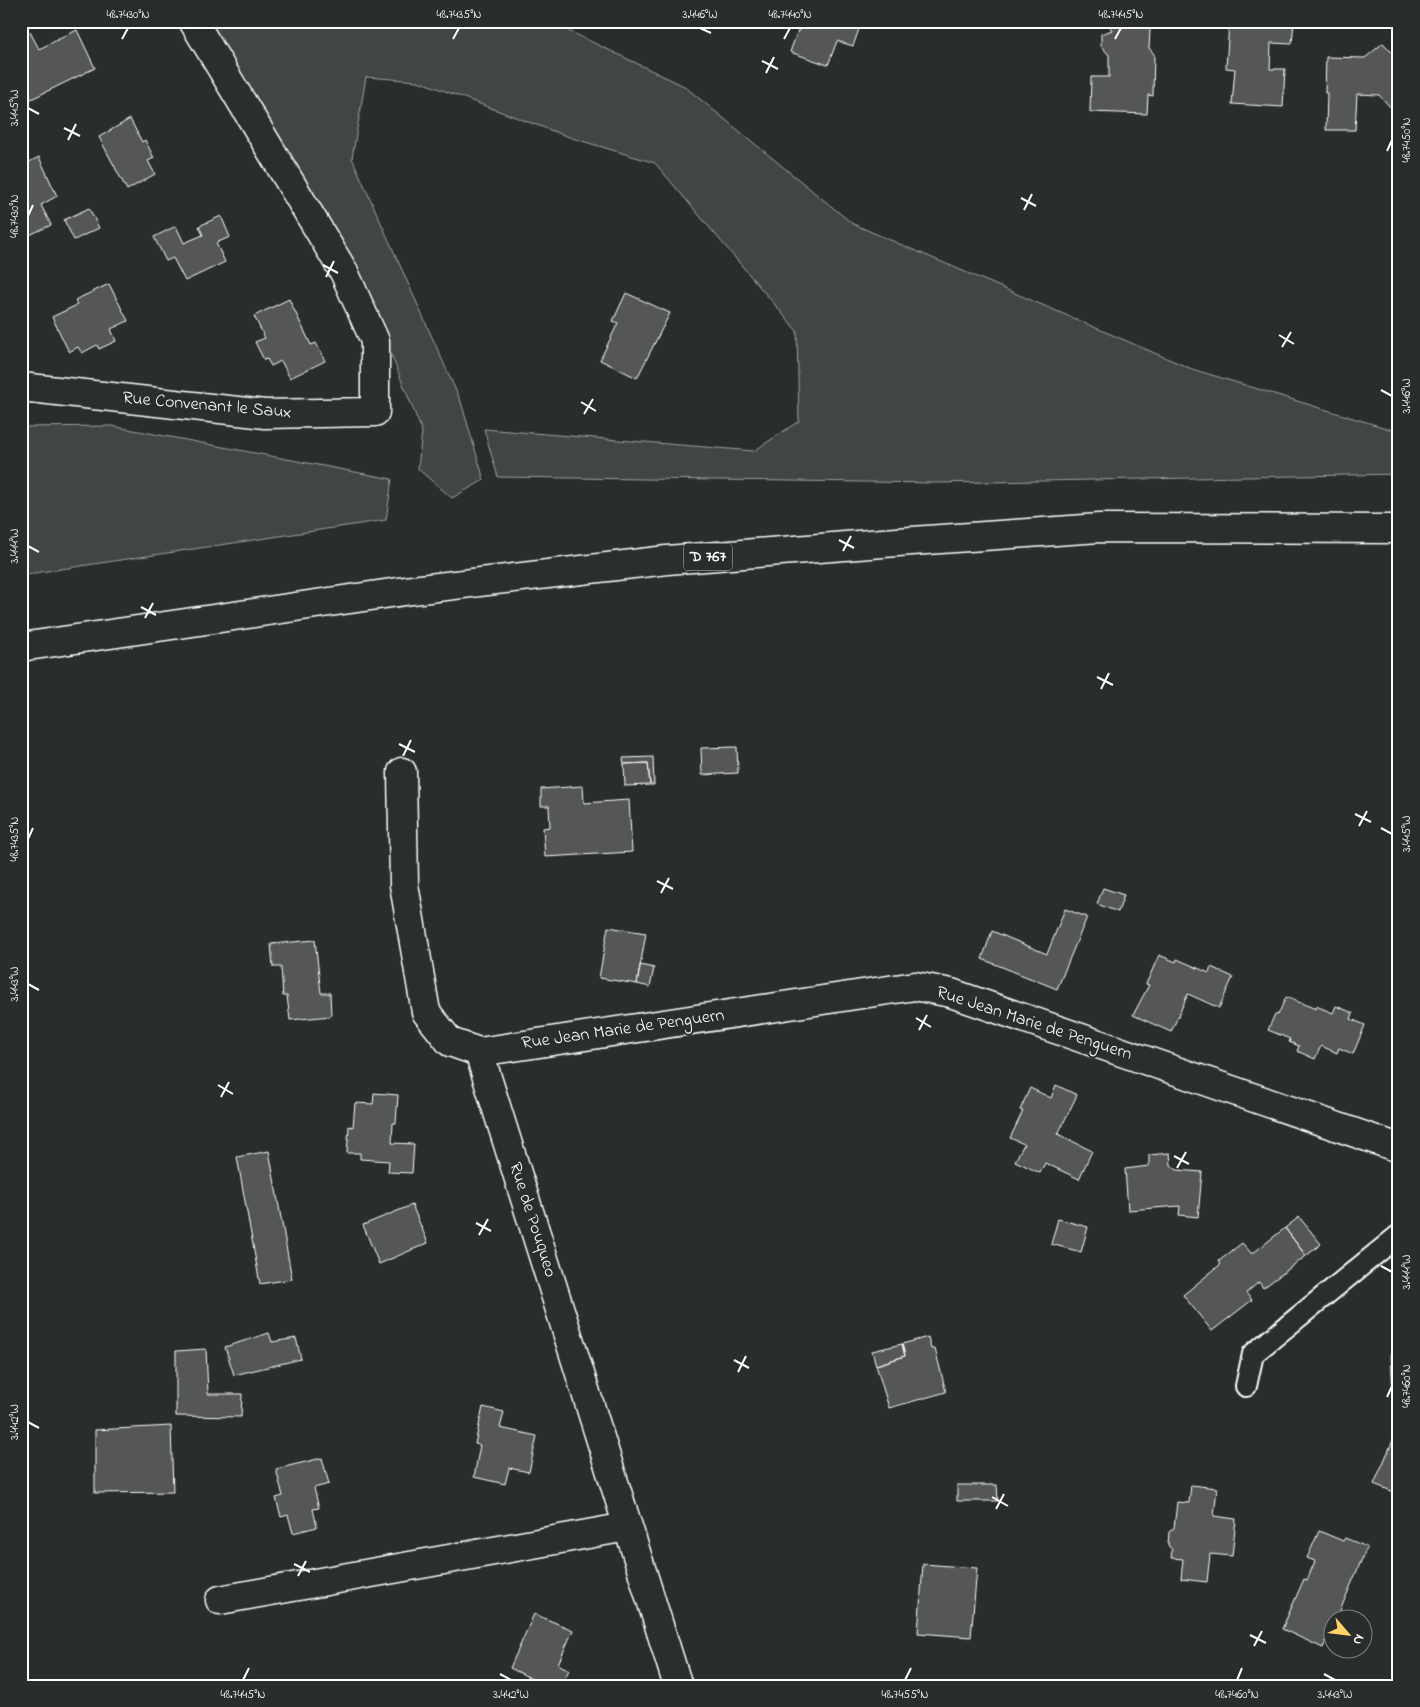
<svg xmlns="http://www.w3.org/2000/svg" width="1420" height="1707" viewBox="0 0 1420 1707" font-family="'Indie Flower',sans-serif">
  <rect width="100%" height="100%" fill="#2a2d2e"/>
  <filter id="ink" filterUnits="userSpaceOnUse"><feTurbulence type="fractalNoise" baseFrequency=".02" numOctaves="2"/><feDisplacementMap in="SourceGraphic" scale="10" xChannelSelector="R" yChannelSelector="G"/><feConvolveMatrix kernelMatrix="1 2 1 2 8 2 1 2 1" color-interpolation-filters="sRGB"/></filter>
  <g filter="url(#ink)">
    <path fill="#414445" stroke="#a0a2a2" d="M 208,21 L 548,21 L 684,86 L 853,224 L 1192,369 L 1399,432 L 1399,474 L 938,483 L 498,477 L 484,429 L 754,451 L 799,421 L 797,331 L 655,163 L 569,137 L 418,81 L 366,77 L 352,158 L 461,402 L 484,480 L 452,498 L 418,469 L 422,431 L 359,275 Z
      M 112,426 L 392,479 L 386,520 L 21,575 L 21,427 Z"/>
    <path fill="#555758" stroke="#fff" d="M 803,21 L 862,21 L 853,46 L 837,41 L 828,65 L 790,52 L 798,30 L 800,31 Z
      M 977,21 L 988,21 L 989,24 L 980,27 Z
      M 1107,21 L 1145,21 L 1150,29 L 1149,48 L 1154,54 L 1153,96 L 1148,95 L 1147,114 L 1090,112 L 1091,77 L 1109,77 L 1109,55 L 1101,46 L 1101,34 L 1112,30 Z
      M 1254,21 L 1294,21 L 1292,44 L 1271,43 L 1270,69 L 1285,69 L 1283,107 L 1232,104 L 1235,69 L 1226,68 L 1229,23 L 1253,24 Z
      M 77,30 L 95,68 L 21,104 L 21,37 L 30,32 L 39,49 Z
      M 1383,43 L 1399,60 L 1399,109 L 1395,112 L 1379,95 L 1357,94 L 1355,130 L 1326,130 L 1327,93 L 1325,93 L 1326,57 L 1365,58 Z
      M 130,119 L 142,142 L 145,140 L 154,158 L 148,161 L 155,174 L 127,190 L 99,137 Z
      M 39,157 L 57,196 L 41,205 L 51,225 L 25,237 L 21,229 L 21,166 Z
      M 89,208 L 99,228 L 74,240 L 64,220 Z
      M 221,216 L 230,237 L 216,243 L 225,262 L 185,281 L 173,258 L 166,261 L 154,237 L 176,226 L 184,243 L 203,235 L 199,226 Z
      M 109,284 L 128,321 L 111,329 L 116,341 L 99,349 L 97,345 L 82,353 L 78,347 L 69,352 L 52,317 L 77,305 L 75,300 Z
      M 626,293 L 670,313 L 637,378 L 600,360 L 618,323 L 613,321 Z
      M 289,299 L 311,345 L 316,343 L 325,361 L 290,378 L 281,361 L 271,366 L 267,359 L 264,360 L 255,342 L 265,338 L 254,316 Z
      M 737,747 L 738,773 L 702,775 L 701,748 Z
      M 653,757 L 654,785 L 650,785 L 648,763 L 624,764 L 623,758 Z
      M 648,763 L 650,785 L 625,786 L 624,764 Z
      M 583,786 L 584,803 L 629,800 L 632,852 L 545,857 L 543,828 L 550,827 L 549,806 L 541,806 L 541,789 Z
      M 1103,888 L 1124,895 L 1118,912 L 1097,904 Z
      M 1065,909 L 1087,917 L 1057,989 L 982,959 L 992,931 L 1047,954 Z
      M 608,927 L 646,933 L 637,984 L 599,978 Z
      M 315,940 L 321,993 L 330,993 L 331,1016 L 290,1020 L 287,996 L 283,996 L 281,967 L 273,967 L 271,944 Z
      M 1159,955 L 1176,962 L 1177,959 L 1209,973 L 1211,967 L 1233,977 L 1219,1008 L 1188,994 L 1171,1032 L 1133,1015 L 1149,985 L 1146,984 Z
      M 640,965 L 654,968 L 650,987 L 637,984 Z
      M 1286,997 L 1316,1009 L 1316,1006 L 1333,1013 L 1336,1006 L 1353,1013 L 1351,1019 L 1365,1025 L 1353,1054 L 1339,1048 L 1337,1053 L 1321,1046 L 1315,1059 L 1297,1051 L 1299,1046 L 1289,1042 L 1290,1039 L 1268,1030 L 1275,1014 L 1278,1015 Z
      M 1056,1085 L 1077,1095 L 1058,1134 L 1092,1151 L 1079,1179 L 1045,1163 L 1040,1173 L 1015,1161 L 1024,1144 L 1010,1138 L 1023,1111 L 1020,1110 L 1030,1088 L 1051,1098 Z
      M 374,1093 L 398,1095 L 396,1123 L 393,1123 L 392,1143 L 414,1144 L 412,1173 L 388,1172 L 389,1161 L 360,1159 L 360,1153 L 347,1153 L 349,1126 L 353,1127 L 355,1103 L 373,1104 Z
      M 269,1151 L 292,1279 L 260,1284 L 237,1157 Z
      M 1170,1153 L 1171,1165 L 1177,1170 L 1202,1172 L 1198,1217 L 1179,1215 L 1180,1206 L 1128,1210 L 1125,1169 L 1149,1166 L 1149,1155 Z
      M 412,1205 L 428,1243 L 379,1264 L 363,1225 Z
      M 1299,1217 L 1321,1244 L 1306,1256 L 1285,1228 Z
      M 1058,1219 L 1088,1227 L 1081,1252 L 1051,1244 Z
      M 1285,1228 L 1306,1256 L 1263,1288 L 1259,1282 L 1246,1293 L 1252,1300 L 1212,1331 L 1183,1295 L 1221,1264 L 1219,1261 L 1242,1243 L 1252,1254 Z
      M 269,1333 L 272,1342 L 296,1338 L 301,1359 L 234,1375 L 225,1347 Z
      M 928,1337 L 931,1349 L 935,1349 L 946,1392 L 889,1408 L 876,1365 L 905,1356 L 902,1344 Z
      M 902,1344 L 905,1356 L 876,1365 L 872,1351 Z
      M 206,1349 L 208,1394 L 242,1394 L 241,1417 L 176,1416 L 176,1351 Z
      M 1391,1352 L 1399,1352 L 1399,1397 L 1393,1397 Z
      M 483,1407 L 504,1412 L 500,1428 L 537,1436 L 529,1472 L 509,1468 L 505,1484 L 474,1477 L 480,1445 L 475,1444 Z
      M 171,1426 L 173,1492 L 95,1493 L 95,1430 Z
      M 1397,1431 L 1399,1431 L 1399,1494 L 1374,1484 Z
      M 322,1458 L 329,1484 L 314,1488 L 319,1508 L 313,1509 L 317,1527 L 293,1533 L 288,1515 L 281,1517 L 276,1498 L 283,1496 L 276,1469 Z
      M 957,1485 L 997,1485 L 998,1501 L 957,1501 Z
      M 1191,1485 L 1217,1488 L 1214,1516 L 1236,1519 L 1232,1556 L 1210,1554 L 1207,1582 L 1181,1579 L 1183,1559 L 1171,1558 L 1172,1550 L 1168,1545 L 1169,1532 L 1174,1528 L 1177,1502 L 1189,1503 Z
      M 1319,1531 L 1343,1541 L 1345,1538 L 1367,1547 L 1336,1620 L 1332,1620 L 1332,1627 L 1323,1648 L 1282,1629 L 1304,1579 L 1307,1580 L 1315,1561 L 1307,1558 Z
      M 923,1564 L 977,1568 L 971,1637 L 918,1633 Z
      M 534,1614 L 573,1630 L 558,1664 L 569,1670 L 561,1686 L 547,1686 L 510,1668 Z"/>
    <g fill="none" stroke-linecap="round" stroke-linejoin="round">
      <defs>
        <path id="service" d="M 1246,1386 L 1253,1354 L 1399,1235"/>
        <path id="minor" d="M 21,387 L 265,414 L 375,412 L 375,341 L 344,272 L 193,21
          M 402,772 L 404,885 L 426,1012 L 450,1042 L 479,1052 L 678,1686
          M 479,1052 L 915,986 L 951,993 L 1399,1148
          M 220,1600 L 627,1527"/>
        <path id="primary" d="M 21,647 L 412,590 L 667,560 L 883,543 L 1099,528 L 1399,529"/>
      </defs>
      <use href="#service" stroke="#fff" stroke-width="24"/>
      <use href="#minor" stroke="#fff" stroke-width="31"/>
      <use href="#primary" stroke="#fff" stroke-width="31"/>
      <use href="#service" stroke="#2a2d2e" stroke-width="20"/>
      <use href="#minor" stroke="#2a2d2e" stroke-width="28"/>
      <use href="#primary" stroke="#2a2d2e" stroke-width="28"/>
    </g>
  </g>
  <path fill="none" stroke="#fff" stroke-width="2" d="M 700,28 L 711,33M 122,39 L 128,28M 453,39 L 459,28M 784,39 L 790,28M 1115,39 L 1121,28M 762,61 L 778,69M 766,73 L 774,57M 28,108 L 39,114M 64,128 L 80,136M 68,140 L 76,124M 1387,151 L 1392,140M 1021,198 L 1036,206M 1024,210 L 1032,194M 28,216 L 33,205M 323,265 L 338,273M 326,277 L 334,261M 1279,335 L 1294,344M 1282,347 L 1291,332M 1381,390 L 1392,396M 581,402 L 596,411M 584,414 L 593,399M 839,540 L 854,548M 28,546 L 39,552M 843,551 L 851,536M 141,607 L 156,615M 145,618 L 153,603M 1097,677 L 1113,685M 1101,689 L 1109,673M 399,744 L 415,752M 403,756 L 411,740M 1355,814 L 1371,822M 1359,826 L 1367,811M 1381,828 L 1392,834M 28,839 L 33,828M 657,881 L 673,889M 661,893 L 669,878M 28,984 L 39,990M 916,1018 L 931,1027M 919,1030 L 927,1015M 218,1085 L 233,1094M 221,1097 L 229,1082M 1174,1156 L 1189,1164M 1177,1168 L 1186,1152M 476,1223 L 491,1231M 479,1235 L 488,1219M 1381,1266 L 1392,1272M 734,1360 L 749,1368M 738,1372 L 746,1356M 1387,1397 L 1392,1386M 28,1422 L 39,1428M 992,1497 L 1008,1506M 996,1509 L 1004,1494M 294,1564 L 310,1572M 298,1576 L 306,1561M 1250,1635 L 1266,1643M 1254,1646 L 1262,1631M 500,1674 L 511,1680M 1324,1674 L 1335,1680M 243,1680 L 249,1668M 905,1680 L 911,1668M 1237,1680 L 1242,1668"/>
  <g text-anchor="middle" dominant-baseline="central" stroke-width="4" stroke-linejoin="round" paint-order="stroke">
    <rect fill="#2a2d2e" stroke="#bfc0c0" stroke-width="1" x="684" y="543.5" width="48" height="27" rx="4"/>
    <g font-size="16" font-weight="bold" fill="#fff">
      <text x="708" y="557">D 767</text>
    </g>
    <g font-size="18" fill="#fff" stroke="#2a2d2e">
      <text transform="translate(207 406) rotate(5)">Rue Convenant le Saux</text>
      <text transform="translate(1034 1024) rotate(18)">Rue Jean Marie de Penguern</text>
      <text transform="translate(623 1030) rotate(-8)">Rue Jean Marie de Penguern</text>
      <text transform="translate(532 1220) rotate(72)">Rue de Pouqueo</text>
    </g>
  </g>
  <rect width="1420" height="1707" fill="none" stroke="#2a2d2e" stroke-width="55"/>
  <g transform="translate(1348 1634) rotate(118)"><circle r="24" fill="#2a2d2e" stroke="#7f8182"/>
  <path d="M0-4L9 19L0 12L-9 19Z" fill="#ffd166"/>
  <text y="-8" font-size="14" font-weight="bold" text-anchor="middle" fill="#ffffff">N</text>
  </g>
  <rect x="28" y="28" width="1364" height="1652" fill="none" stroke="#fff" stroke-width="2"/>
  <g font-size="12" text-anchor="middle" fill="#fff">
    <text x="128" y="18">48.7430°N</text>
    <text x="459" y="18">48.7435°N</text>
    <text x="700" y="18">3.446°W</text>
    <text x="790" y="18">48.7440°N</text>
    <text x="1121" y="18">48.7445°N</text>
    <text transform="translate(14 108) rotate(-90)" y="4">3.445°W</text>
    <text transform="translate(1406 140) rotate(-90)" y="4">48.7450°N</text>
    <text transform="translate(14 216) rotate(-90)" y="4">48.7430°N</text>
    <text transform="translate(1406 396) rotate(-90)" y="4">3.446°W</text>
    <text transform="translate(14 546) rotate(-90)" y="4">3.444°W</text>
    <text transform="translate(1406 834) rotate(-90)" y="4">3.445°W</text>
    <text transform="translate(14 839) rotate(-90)" y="4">48.7435°N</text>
    <text transform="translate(14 984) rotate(-90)" y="4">3.443°W</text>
    <text transform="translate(1406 1272) rotate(-90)" y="4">3.444°W</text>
    <text transform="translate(1406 1386) rotate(-90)" y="4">48.7460°N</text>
    <text transform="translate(14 1422) rotate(-90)" y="4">3.442°W</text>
    <text x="243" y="1698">48.7445°N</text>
    <text x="511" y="1698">3.442°W</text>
    <text x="905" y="1698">48.7455°N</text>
    <text x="1237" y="1698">48.7460°N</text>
    <text x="1335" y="1698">3.443°W</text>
  </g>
</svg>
